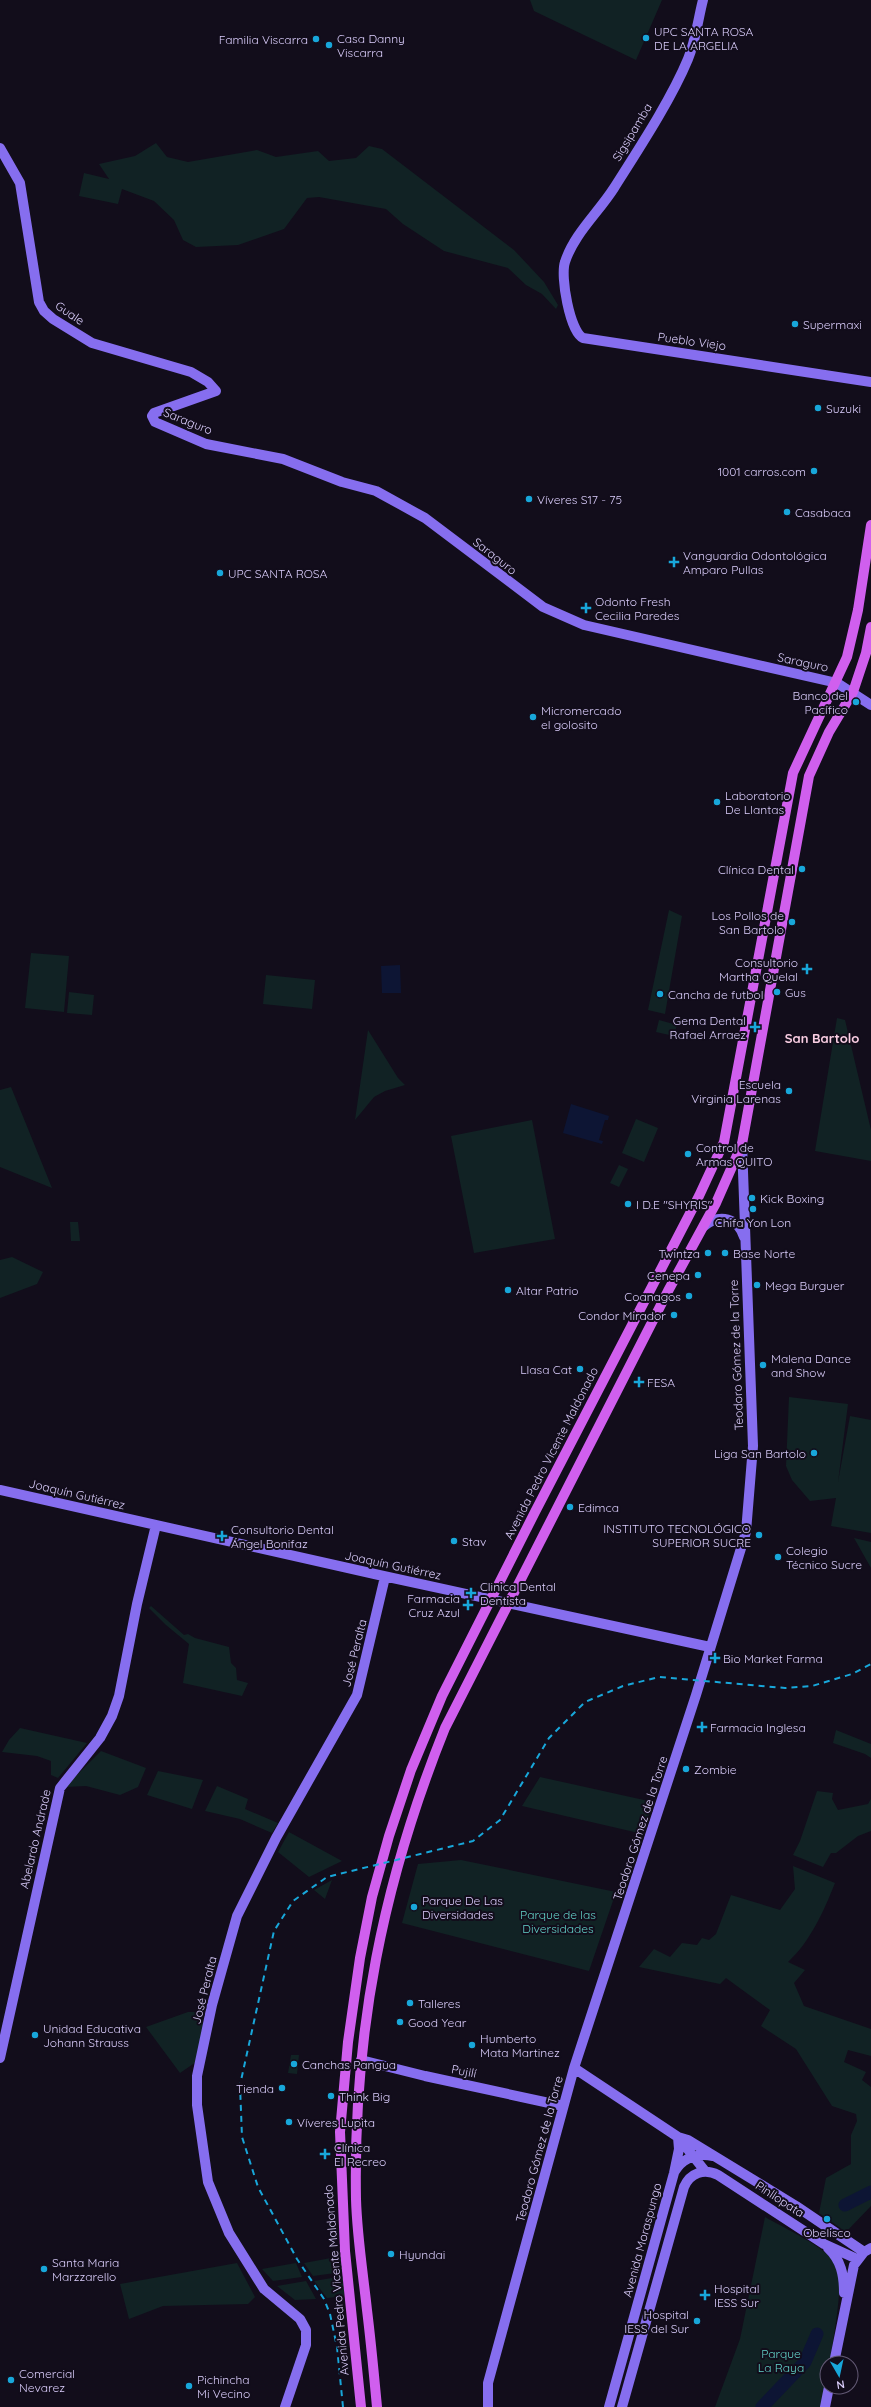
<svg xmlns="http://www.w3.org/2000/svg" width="871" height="2407" viewBox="0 0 871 2407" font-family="Quicksand,sans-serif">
  <rect width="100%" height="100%" fill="#120d1b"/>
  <path fill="#112224" d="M 530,0 L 662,0 L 636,60 L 534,11 Z
    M 156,143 L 167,157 L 188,162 L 257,150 L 276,157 L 318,151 L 329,161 L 356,158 L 369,146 L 382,149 L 514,250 L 544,282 L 558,305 L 556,309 L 542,294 L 526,285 L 508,268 L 444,251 L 403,224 L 386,209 L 319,197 L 307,198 L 284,229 L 238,245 L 196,247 L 183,240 L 174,220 L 154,201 L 122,189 L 118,204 L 79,196 L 84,173 L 109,179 L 99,164 L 135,156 Z
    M 669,910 L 682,916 L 665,1014 L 648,1010 Z
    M 31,953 L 69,956 L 64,1012 L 25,1008 Z
    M 266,975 L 315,980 L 312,1009 L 263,1004 Z
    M 69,992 L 94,995 L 92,1015 L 67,1013 Z
    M 837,1018 L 845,1020 L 871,1130 L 871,1161 L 815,1151 Z
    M 659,1020 L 677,1025 L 674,1036 L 656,1032 Z
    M 368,1030 L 398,1078 L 405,1085 L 385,1091 L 374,1097 L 355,1120 Z
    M 11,1087 L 52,1188 L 0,1167 L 0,1090 Z
    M 636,1119 L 658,1128 L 644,1162 L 622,1153 Z
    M 532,1120 L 555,1239 L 474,1253 L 451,1136 Z
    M 619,1165 L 628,1169 L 619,1187 L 610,1183 Z
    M 70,1222 L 78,1222 L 80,1241 L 71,1241 Z
    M 12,1257 L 43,1272 L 37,1284 L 0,1298 L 0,1260 Z
    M 789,1397 L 848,1404 L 838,1482 L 850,1416 L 871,1420 L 871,1533 L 831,1526 L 836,1498 L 810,1501 L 792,1480 L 786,1466 Z
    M 854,1538 L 871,1542 L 871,1568 Z
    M 151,1606 L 184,1635 L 188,1634 L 195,1638 L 229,1647 L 231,1663 L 236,1668 L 237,1680 L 248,1683 L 242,1696 L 183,1683 L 189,1644 L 166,1625 L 149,1608 Z
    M 20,1728 L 87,1743 L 58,1778 L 51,1775 L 51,1761 L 37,1756 L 2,1752 L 9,1740 Z
    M 836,1730 L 871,1744 L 871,1758 L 865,1754 L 833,1743 Z
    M 101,1751 L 146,1768 L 138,1787 L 120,1795 L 86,1786 L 65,1787 Z
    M 158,1771 L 203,1780 L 192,1809 L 147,1795 Z
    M 540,1777 L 653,1802 L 643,1834 L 522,1806 Z
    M 217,1786 L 248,1799 L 245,1809 L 278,1823 L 272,1833 L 240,1819 L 205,1811 Z
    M 817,1791 L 833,1793 L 832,1799 L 838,1810 L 868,1804 L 871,1799 L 871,1831 L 858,1836 L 836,1853 L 831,1853 L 823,1867 L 793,1855 L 800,1841 Z
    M 289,1832 L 342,1861 L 309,1877 L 278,1852 Z
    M 461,1860 L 616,1892 L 589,1971 L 402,1923 L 418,1864 Z
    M 793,1866 L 835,1883 C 824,1911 810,1942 788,1962 L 805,1970 L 794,1983 L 804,2006 L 871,2029 L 871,2056 L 848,2050 L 844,2062 L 866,2072 L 862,2080 L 871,2087 L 871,2206 L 846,2232 L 819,2213 L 826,2178 L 851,2164 L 851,2135 L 857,2121 L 856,2114 L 832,2106 L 796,2049 L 761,2026 L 770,2010 L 726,1978 L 720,1984 L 639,1967 L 654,1949 L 670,1957 L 682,1943 L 697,1945 L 702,1938 L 709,1940 L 716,1934 L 731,1895 L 780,1910 L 795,1889 Z
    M 332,1880 L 325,1899 L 314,1890 Z
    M 188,2012 L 197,2012 C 211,2024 200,2045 196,2062 L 180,2073 L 146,2027 Z
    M 291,2055 L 299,2055 L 297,2074 L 288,2073 Z
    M 765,2217 C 784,2228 826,2247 837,2265 C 845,2279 832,2344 830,2363 L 827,2363 L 827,2386 L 823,2407 L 715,2407 L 740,2339 Z
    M 342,2256 L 343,2272 L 313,2276 L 304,2263 Z
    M 237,2263 L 255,2297 L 248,2304 L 163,2306 L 129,2319 L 120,2284 Z
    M 296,2263 L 302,2277 L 273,2281 L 262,2269 Z
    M 344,2276 L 344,2296 L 327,2298 L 314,2281 Z
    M 306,2281 L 316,2299 L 295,2300 L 277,2286 Z"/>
  <path fill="#0d1534" d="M 400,965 L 401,993 L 382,993 L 381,966 Z
    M 571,1104 L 609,1116 L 608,1120 L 605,1120 L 599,1140 L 603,1141 L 602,1144 L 563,1133 Z"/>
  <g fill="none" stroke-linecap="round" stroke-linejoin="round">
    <path stroke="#0d1534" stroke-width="13" d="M 845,2205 L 871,2192
      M 762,2407 L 805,2362 L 817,2334"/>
    <path stroke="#866eef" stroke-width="10" d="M 703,0 C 698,19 696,40 688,59 C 671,100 638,150 614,188 C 598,213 574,234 565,262 C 560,276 570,332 583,338 L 871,382
      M 0,148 L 20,183 L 39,302 L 44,311 L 53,319 L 92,343 L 191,372 L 208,382 L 216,391 L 154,413 L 152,416 L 155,422 L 206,444 L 283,459 L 342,482 L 376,491 L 425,518 L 543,607 L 584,625 L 837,683 L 871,705
      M 704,1226 C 720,1213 738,1218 744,1237
      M 0,1490 L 379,1575 L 710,1647
      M 0,2058 L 60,1788 L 100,1738 L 112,1716 L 119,1696 L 137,1604 L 156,1525
      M 361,2060 L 425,2076 L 563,2106
      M 574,2068 L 678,2137 L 688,2140 L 796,2206 L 864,2252
      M 678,2137 L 705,2171
      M 675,2171 C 683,2158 697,2153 713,2156
      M 828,2248 C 841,2260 844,2275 844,2293
      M 834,2363 L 854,2265 L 864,2252 L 871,2248
      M 285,2407 L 306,2345 L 306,2330 L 300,2319 L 264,2289 L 229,2233 L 208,2182 L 197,2105 L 197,2076 L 212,2005 L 237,1916 L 276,1838 L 357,1695 L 385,1577
      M 488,2407 L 488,2383 L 574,2068 L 696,1695 L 746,1532 L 753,1446 L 742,1144
      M 609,2407 L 674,2173 L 679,2149 L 678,2137
      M 622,2407 L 684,2187 C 690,2173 704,2168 718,2175 L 824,2244 L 857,2259
      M 825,2407 L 829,2387"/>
    <path stroke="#d05fee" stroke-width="10" d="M 361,2407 L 345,2251 L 340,2132 L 348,2042 L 360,1958 L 372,1897 L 389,1836 L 411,1770 L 442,1696 L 535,1512 L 699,1196 L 724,1142 L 793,773 L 847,657 L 858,610 L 871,525
      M 377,2407 C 374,2375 371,2342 367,2310 C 363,2273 357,2236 356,2199 C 353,2032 383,1882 445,1728 L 668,1291 L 716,1203 L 742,1144 L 809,776 L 829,732 L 853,692 L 866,653 L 871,627"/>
    <path stroke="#18a7da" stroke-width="2" stroke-dasharray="6 5" stroke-linecap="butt" d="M 343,2407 L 337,2347 L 330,2314 L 324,2299 L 297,2259 L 258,2187 L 242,2137 L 240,2085 L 274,1931 L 293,1901 L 327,1877 L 473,1841 L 500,1820 L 549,1738 L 585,1702 L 623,1686 L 659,1677 L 785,1688 L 812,1686 L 852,1674 L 871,1664"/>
  </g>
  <g fill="#18a7da" stroke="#120d1b" stroke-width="1.5">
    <circle cx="646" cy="38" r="4"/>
    <circle cx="316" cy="39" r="4"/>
    <circle cx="329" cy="45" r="4"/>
    <circle cx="795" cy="324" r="4"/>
    <circle cx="818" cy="408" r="4"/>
    <circle cx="814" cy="471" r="4"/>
    <circle cx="529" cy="499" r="4"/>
    <circle cx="787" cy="512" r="4"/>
    <path d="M672 556h4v4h4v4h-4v4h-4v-4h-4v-4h4z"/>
    <circle cx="220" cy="573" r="4"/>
    <path d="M584 602h4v4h4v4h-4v4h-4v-4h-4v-4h4z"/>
    <circle cx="856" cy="702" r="4"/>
    <circle cx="533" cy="717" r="4"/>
    <circle cx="717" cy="802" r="4"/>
    <circle cx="802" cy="869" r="4"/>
    <circle cx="792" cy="922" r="4"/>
    <path d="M805 963h4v4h4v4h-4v4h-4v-4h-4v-4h4z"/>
    <circle cx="777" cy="992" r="4"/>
    <circle cx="660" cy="994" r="4"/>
    <path d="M753 1021h4v4h4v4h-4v4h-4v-4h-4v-4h4z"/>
    <circle cx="789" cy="1091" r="4"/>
    <circle cx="688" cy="1154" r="4"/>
    <circle cx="752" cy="1198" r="4"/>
    <circle cx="628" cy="1204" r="4"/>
    <circle cx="753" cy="1209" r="4"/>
    <circle cx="708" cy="1253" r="4"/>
    <circle cx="725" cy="1253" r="4"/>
    <circle cx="698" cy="1275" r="4"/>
    <circle cx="757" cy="1285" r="4"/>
    <circle cx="508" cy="1290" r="4"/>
    <circle cx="689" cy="1296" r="4"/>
    <circle cx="674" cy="1315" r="4"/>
    <circle cx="763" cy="1365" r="4"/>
    <circle cx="580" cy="1369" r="4"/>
    <path d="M637 1376h4v4h4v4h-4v4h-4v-4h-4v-4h4z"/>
    <circle cx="814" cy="1453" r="4"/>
    <circle cx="570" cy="1507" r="4"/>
    <circle cx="759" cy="1535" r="4"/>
    <path d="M220 1530h4v4h4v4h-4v4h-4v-4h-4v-4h4z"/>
    <circle cx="454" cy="1541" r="4"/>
    <circle cx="778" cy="1557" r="4"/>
    <path d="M469 1587h4v4h4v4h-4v4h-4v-4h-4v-4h4z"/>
    <path d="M466 1599h4v4h4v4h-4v4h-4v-4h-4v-4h4z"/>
    <path d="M713 1652h4v4h4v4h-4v4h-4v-4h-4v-4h4z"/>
    <path d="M700 1721h4v4h4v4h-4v4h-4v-4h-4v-4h4z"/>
    <circle cx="686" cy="1769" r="4"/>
    <circle cx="414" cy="1907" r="4"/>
    <circle cx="410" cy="2003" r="4"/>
    <circle cx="400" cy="2022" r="4"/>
    <circle cx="35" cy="2035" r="4"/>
    <circle cx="472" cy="2045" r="4"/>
    <circle cx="294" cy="2064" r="4"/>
    <circle cx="282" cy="2088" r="4"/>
    <circle cx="331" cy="2096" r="4"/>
    <circle cx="289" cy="2122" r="4"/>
    <path d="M323 2148h4v4h4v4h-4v4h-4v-4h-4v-4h4z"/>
    <circle cx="827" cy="2219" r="4"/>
    <circle cx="391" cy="2254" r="4"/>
    <circle cx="44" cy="2269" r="4"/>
    <path d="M703 2289h4v4h4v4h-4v4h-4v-4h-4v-4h4z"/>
    <circle cx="697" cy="2321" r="4"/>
    <circle cx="11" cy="2380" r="4"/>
    <circle cx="189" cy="2386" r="4"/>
  </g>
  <g text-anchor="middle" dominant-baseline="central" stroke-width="4" stroke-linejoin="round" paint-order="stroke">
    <g font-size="12" fill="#d9ccfa" stroke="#120d1b" text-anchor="start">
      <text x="654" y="31">UPC SANTA ROSA<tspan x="654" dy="14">DE LA ARGELIA</tspan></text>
      <text x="337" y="38">Casa Danny<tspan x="337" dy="14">Viscarra</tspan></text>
      <text x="308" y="39" text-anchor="end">Familia Viscarra</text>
      <text x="803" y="324">Supermaxi</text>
      <text x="826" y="408">Suzuki</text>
      <text x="806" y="471" text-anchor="end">1001 carros.com</text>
      <text x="537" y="499">Víveres S17 - 75</text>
      <text x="795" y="512">Casabaca</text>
      <text x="683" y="555">Vanguardia Odontológica<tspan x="683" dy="14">Amparo Pullas</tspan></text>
      <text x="228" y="573">UPC SANTA ROSA</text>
      <text x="595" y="601">Odonto Fresh<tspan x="595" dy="14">Cecilia Paredes</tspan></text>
      <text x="848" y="695" text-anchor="end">Banco del<tspan x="848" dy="14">Pacífico</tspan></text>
      <text x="541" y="710">Micromercado<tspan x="541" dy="14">el golosito</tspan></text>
      <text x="725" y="795">Laboratorio<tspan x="725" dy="14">De Llantas</tspan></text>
      <text x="794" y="869" text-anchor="end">Clínica Dental</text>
      <text x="784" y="915" text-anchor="end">Los Pollos de<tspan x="784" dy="14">San Bartolo</tspan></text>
      <text x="798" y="962" text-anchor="end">Consultorio<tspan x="798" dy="14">Martha Quelal</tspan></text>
      <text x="785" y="992">Gus</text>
      <text x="668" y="994">Cancha de futbol</text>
      <text x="746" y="1020" text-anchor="end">Gema Dental<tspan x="746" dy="14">Rafael Arraez</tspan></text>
      <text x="781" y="1084" text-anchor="end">Escuela<tspan x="781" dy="14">Virginia Larenas</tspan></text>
      <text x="696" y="1147">Control de<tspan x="696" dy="14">Armas QUITO</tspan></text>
      <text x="760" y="1198">Kick Boxing</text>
      <text x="636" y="1204">I D.E "SHYRIS"</text>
      <text x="753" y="1222" text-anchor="middle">Chifa Yon Lon</text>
      <text x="700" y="1253" text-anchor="end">Twintza</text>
      <text x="733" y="1253">Base Norte</text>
      <text x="690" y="1275" text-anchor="end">Cenepa</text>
      <text x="765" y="1285">Mega Burguer</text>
      <text x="516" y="1290">Altar Patrio</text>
      <text x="681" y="1296" text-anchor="end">Coanagos</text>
      <text x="666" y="1315" text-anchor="end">Condor Mirador</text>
      <text x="771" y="1358">Malena Dance<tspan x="771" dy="14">and Show</tspan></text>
      <text x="572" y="1369" text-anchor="end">Llasa Cat</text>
      <text x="647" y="1382">FESA</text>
      <text x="806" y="1453" text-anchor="end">Liga San Bartolo</text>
      <text x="578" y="1507">Edimca</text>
      <text x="751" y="1528" text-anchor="end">INSTITUTO TECNOLÓGICO<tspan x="751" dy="14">SUPERIOR SUCRE</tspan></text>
      <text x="231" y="1529">Consultorio Dental<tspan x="231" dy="14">Ángel Bonifaz</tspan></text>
      <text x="462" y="1541">Stav</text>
      <text x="786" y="1550">Colegio<tspan x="786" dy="14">Técnico Sucre</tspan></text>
      <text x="480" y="1586">Clinica Dental<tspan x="480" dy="14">Dentista</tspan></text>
      <text x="460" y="1598" text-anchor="end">Farmacia<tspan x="460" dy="14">Cruz Azul</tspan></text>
      <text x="723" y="1658">Bio Market Farma</text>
      <text x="710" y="1727">Farmacia Inglesa</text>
      <text x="694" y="1769">Zombie</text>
      <text x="422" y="1900">Parque De Las<tspan x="422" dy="14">Diversidades</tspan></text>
      <text x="418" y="2003">Talleres</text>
      <text x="408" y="2022">Good Year</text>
      <text x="43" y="2028">Unidad Educativa<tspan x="43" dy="14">Johann Strauss</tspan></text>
      <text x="480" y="2038">Humberto<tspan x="480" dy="14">Mata Martinez</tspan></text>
      <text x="302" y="2064">Canchas Pangua</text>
      <text x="274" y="2088" text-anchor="end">Tienda</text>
      <text x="339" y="2096">Think Big</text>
      <text x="297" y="2122">Víveres Lupita</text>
      <text x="334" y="2147">Clínica<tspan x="334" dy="14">El Recreo</tspan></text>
      <text x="827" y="2232" text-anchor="middle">Obelisco</text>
      <text x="399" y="2254">Hyundai</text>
      <text x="52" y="2262">Santa Maria<tspan x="52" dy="14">Marzzarello</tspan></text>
      <text x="714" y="2288">Hospital<tspan x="714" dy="14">IESS Sur</tspan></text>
      <text x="689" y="2314" text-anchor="end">Hospital<tspan x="689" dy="14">IESS del Sur</tspan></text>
      <text x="19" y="2373">Comercial<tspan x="19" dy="14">Nevarez</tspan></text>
      <text x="197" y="2379">Pichincha<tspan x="197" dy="14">Mi Vecino</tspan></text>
    </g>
    <g font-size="12" fill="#d9ccfa" stroke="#120d1b">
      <text transform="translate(632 132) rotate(-59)">Sigsipamba</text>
      <text transform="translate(70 313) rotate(34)">Guale</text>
      <text transform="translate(692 341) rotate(8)">Pueblo Viejo</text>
      <text transform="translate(188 421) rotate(22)">Saraguro</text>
      <text transform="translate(495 556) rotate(38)">Saraguro</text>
      <text transform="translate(803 662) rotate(12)">Saraguro</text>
      <text transform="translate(736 1355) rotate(-92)">Teodoro Gómez de la Torre</text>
      <text transform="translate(551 1453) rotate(-63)">Avenida Pedro Vicente Maldonado</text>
      <text transform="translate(77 1494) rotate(13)">Joaquín Gutiérrez</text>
      <text transform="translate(393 1565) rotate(12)">Joaquín Gutiérrez</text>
      <text transform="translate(354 1653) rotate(-76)">José Peralta</text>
      <text transform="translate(640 1828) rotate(-72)">Teodoro Gómez de la Torre</text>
      <text transform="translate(35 1839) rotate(-77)">Abelardo Andrade</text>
      <text transform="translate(204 1990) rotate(-76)">José Peralta</text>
      <text transform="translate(464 2071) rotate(11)">Pujilí</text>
      <text transform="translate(539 2149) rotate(-75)">Teodoro Gómez de la Torre</text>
      <text transform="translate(780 2199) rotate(33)">Pinllopata</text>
      <text transform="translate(642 2240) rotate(-75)">Avenida Moraspungo</text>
      <text transform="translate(336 2280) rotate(-95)">Avenida Pedro Vicente Maldonado</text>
    </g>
    <g font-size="12" fill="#62d0c7" stroke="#120d1b">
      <text x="558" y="1914">Parque de las<tspan x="558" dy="14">Diversidades</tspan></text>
      <text x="781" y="2353">Parque<tspan x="781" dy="14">La Raya</tspan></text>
    </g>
    <g font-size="13" font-weight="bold" fill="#facee3" stroke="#120d1b">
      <text x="822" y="1038">San Bartolo</text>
    </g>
  </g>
  <g transform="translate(839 2375) rotate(171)"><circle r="19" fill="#120d1b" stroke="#625974"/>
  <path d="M0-3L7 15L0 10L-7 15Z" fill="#18a7da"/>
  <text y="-6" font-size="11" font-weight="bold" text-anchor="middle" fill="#d9ccfa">N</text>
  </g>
</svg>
